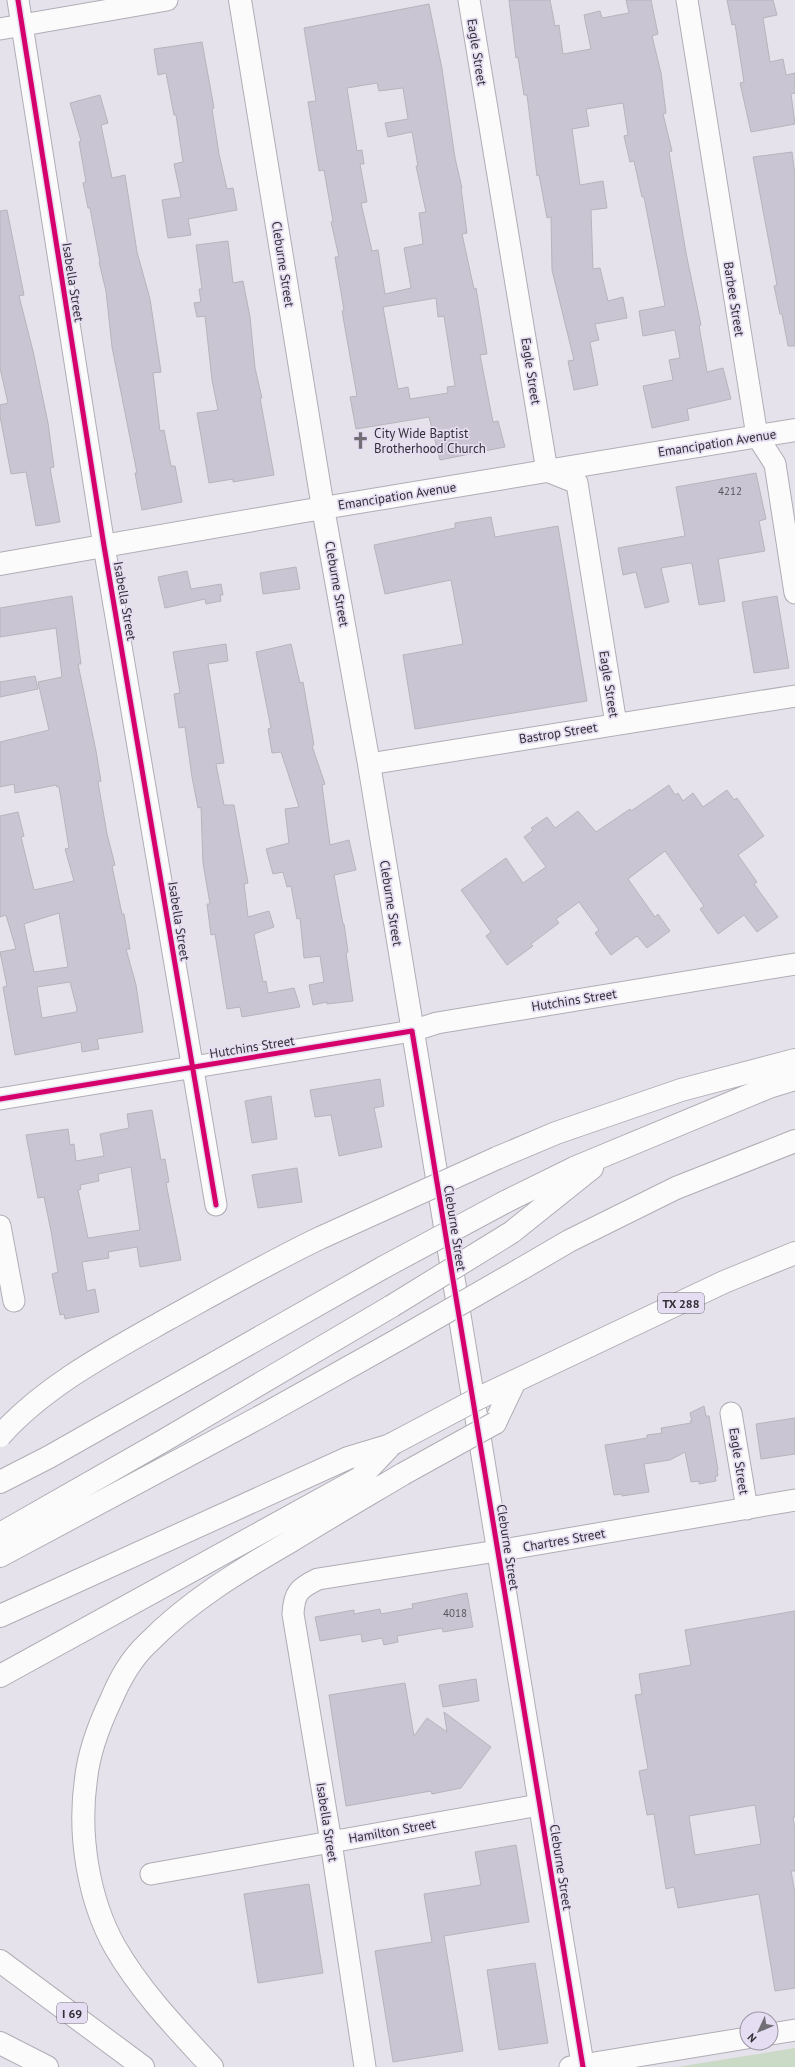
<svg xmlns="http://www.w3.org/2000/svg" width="795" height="2067" viewBox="0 0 795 2067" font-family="'PT Sans',sans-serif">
  <rect width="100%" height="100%" fill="#e6e2ec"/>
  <path fill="#cbd9c7" d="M 795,2048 L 795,2067 L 677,2067 Z"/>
  <path fill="#cac5d3" stroke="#b7b4bc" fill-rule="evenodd" d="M 509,0 L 550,0 L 555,26 L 559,25 L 563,54 L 591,49 L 584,15 L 600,11 L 602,18 L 629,13 L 626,0 L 651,0 L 658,34 L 652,36 L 661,73 L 666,113 L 663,114 L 672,151 L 669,152 L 686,253 L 701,325 L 699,326 L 707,372 L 723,368 L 731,399 L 687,409 L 689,420 L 652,428 L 643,386 L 673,380 L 669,360 L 680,358 L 675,330 L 643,336 L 639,311 L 665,306 L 644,197 L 642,197 L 634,161 L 630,162 L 624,136 L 628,135 L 623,103 L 586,109 L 589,126 L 572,129 L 580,185 L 603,181 L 607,208 L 591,210 L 593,269 L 600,268 L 608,301 L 623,297 L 627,318 L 595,324 L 599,340 L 590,342 L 598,385 L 574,390 L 568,361 L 574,360 L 552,270 L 551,217 L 547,218 L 539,175 L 537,176 L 527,95 L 524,95 L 518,57 L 516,58 Z
    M 727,0 L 773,0 L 777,15 L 763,18 L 770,62 L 783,59 L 786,75 L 795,73 L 795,93 L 791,94 L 795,124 L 751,132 L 740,83 L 744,82 L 735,24 L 732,25 Z
    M 429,4 L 442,69 L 455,158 L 462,188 L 461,188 L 467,233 L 462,234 L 474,289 L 476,288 L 487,354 L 480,355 L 493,422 L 498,421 L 505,447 L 440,460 L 429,417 L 356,429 L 350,397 L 357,396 L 342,311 L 344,310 L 335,257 L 339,257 L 331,222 L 333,221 L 324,170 L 319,171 L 308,102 L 316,101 L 304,28 ZM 377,83 L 379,91 L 403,88 L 408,119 L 385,123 L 388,137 L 412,132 L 418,166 L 416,166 L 426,212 L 419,213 L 423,244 L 404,248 L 411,288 L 385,294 L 378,250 L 372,251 L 361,203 L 367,202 L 360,164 L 364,164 L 362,150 L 357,151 L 347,88 ZM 436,298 L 438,317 L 444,316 L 455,386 L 447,387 L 448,393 L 410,399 L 408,387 L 398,389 L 383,307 Z
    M 202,42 L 214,108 L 212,109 L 219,154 L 227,189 L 233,188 L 237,210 L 188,219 L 191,235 L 168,238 L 162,200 L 181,197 L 174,164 L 183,162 L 176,115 L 174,115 L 166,73 L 158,75 L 154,49 Z
    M 100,95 L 108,123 L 101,125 L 112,178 L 125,175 L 137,252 L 150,299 L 161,372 L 153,373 L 160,431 L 164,430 L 171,466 L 175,466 L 182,502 L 142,510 L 135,473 L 137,473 L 112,347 L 106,291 L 99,262 L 100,262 L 90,208 L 88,208 L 83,183 L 86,182 L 79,142 L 81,141 L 70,103 Z
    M 792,152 L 795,175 L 795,346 L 788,346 L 782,314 L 780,314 L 774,286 L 777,285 L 753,157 Z
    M 7,210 L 24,295 L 19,296 L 33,351 L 48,423 L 54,467 L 50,468 L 60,522 L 36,526 L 26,472 L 11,474 L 0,416 L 0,405 L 8,403 L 0,368 L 0,211 Z
    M 228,241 L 233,283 L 243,281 L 250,317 L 255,368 L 262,398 L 260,398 L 274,475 L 233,482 L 233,479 L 209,483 L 197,413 L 218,410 L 212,380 L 205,316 L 197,317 L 194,303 L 201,302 L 199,289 L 202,289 L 196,245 Z
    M 756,473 L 766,519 L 759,521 L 765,551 L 718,559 L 725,601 L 699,605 L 692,564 L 690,563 L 661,568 L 669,602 L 645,608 L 636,572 L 623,575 L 618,548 L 685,536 L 676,487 Z
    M 491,517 L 495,537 L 558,526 L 587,701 L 415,729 L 403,655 L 463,644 L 451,580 L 385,594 L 374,545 L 455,528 L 455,523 Z
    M 296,567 L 300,589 L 263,594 L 260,573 Z
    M 187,571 L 191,589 L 221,584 L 223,595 L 220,595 L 221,601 L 206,604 L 205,599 L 165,608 L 158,577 Z
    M 72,596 L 81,664 L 78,664 L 96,751 L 101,781 L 98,782 L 107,834 L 115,865 L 112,866 L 122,914 L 124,914 L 130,949 L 126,949 L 136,985 L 143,1032 L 97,1039 L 99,1049 L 82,1052 L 81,1042 L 15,1055 L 3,987 L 7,986 L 0,952 L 16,949 L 6,915 L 0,917 L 0,816 L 18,812 L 24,836 L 21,837 L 34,890 L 74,881 L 65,849 L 69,848 L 59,787 L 57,787 L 56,785 L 15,793 L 14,784 L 0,787 L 0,742 L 49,730 L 38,682 L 62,677 L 56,628 L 0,637 L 0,608 ZM 59,913 L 68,967 L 34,972 L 24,924 ZM 70,982 L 77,1009 L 76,1012 L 42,1018 L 37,987 Z
    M 777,596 L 789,668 L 754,673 L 742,602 Z
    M 226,644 L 228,661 L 208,664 L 224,763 L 216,764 L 224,805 L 234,805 L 248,883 L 244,884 L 248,917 L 269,911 L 274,927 L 254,934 L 263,982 L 266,981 L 268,993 L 294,988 L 300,1007 L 242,1017 L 240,1007 L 227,1009 L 215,934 L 211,935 L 207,904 L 210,904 L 203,863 L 201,807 L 198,808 L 192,777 L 185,727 L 179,728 L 174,694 L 180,693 L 173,652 Z
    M 291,644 L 300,683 L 303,682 L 314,745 L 312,746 L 325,784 L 322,785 L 330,845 L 349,840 L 356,870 L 334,875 L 343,924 L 344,924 L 348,952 L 346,953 L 353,1001 L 327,1004 L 327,1002 L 313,1005 L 309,985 L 324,982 L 320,956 L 304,958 L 300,918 L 297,919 L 291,886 L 287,887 L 283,872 L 273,874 L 266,849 L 289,843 L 285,809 L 299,807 L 281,752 L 272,753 L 268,729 L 271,728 L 256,652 Z
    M 35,676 L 38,689 L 0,697 L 0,682 Z
    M 669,785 L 675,795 L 678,793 L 683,801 L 693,793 L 703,807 L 727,790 L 734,800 L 737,798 L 764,836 L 738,855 L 757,882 L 754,884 L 778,917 L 757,932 L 744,915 L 718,934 L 700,909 L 704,906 L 665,851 L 628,879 L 655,917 L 658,914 L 670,931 L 647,948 L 637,936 L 611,955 L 595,933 L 599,930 L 579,902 L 556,919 L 559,923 L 531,944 L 533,946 L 507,965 L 486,936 L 491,932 L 461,890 L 506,858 L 523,883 L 546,867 L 524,837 L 533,830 L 531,828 L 547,817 L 555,828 L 578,811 L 596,832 L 630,809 L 631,811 Z
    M 380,1079 L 384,1106 L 374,1108 L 382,1147 L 339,1156 L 331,1115 L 315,1117 L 310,1090 Z
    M 271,1096 L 277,1139 L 252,1143 L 245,1101 Z
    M 152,1110 L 161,1160 L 165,1159 L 169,1182 L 166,1183 L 181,1260 L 140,1267 L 137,1247 L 108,1252 L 109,1258 L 82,1262 L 87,1291 L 95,1289 L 99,1312 L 65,1319 L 64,1314 L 60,1315 L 52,1274 L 58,1272 L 51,1231 L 44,1197 L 38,1198 L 26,1135 L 68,1129 L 70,1145 L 74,1144 L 76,1161 L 104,1156 L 100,1134 L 129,1128 L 127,1114 ZM 131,1167 L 140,1230 L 88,1238 L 78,1190 L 81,1189 L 80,1185 L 99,1181 L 98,1174 Z
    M 297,1168 L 302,1202 L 258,1208 L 252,1175 Z
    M 704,1406 L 706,1416 L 709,1416 L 718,1470 L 717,1470 L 718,1476 L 715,1476 L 716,1481 L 699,1484 L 699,1481 L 691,1482 L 685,1452 L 670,1460 L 644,1464 L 649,1492 L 622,1496 L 622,1494 L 614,1495 L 605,1445 L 647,1438 L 647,1435 L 662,1433 L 661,1428 L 691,1423 L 690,1421 L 692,1421 L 690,1413 Z
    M 795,1418 L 795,1454 L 761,1459 L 756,1424 Z
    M 467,1593 L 473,1627 L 443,1632 L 442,1628 L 397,1636 L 398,1642 L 384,1645 L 382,1638 L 362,1642 L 361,1634 L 320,1641 L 315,1617 L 354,1610 L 354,1614 L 380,1609 L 381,1614 L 413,1608 L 412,1604 Z
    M 795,1611 L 795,1817 L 793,1817 L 795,1830 L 795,1871 L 791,1871 L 795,1893 L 795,1988 L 775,1991 L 759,1894 L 678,1908 L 674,1887 L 666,1889 L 654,1814 L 647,1815 L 639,1771 L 648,1769 L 635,1695 L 642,1694 L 639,1674 L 691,1665 L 685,1630 ZM 755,1805 L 761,1844 L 695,1855 L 689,1816 Z
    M 476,1679 L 479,1701 L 443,1707 L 439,1685 Z
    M 405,1683 L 414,1736 L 427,1718 L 447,1732 L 444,1712 L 491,1747 L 461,1788 L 432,1794 L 431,1791 L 346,1806 L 329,1695 Z
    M 516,1845 L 529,1922 L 444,1936 L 463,2051 L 393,2062 L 375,1951 L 432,1942 L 424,1894 L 481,1885 L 475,1852 Z
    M 309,1884 L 323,1973 L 258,1983 L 244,1894 Z
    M 535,1963 L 548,2043 L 499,2050 L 487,1970 Z"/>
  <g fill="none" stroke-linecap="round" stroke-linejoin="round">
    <defs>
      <path id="street" d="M 18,0 L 104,546 L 216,1205
        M 469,0 L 547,471 L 577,483 L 616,724
        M 687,0 L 757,436 L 775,464 L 795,593
        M 0,29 L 167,0
        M 369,764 L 795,696
        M 0,1099 L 412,1031 L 437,1023 L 795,964
        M 0,1226 L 14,1301
        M 731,1413 L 747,1509
        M 151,1874 L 539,1805
        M 771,2034 L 795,2030
        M 365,2067 L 331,1842 L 293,1614 C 294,1593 299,1588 318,1579 L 497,1551 L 795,1500
        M 570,2067 L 747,2038"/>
      <path id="secondary" d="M 240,0 L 323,508 L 369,764 L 583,2067
        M 0,564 L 299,512 L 795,430"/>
      <path id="highway" d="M 497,1158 L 556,1133 L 681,1090 L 795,1060
        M 505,1202 L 574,1168 L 769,1087 L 795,1079
        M 512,1232 L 592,1168
        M 521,1269 L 569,1241 L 676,1188 L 795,1141
        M 481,1397 L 724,1282 L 795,1253
        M 495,1423 L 515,1381
        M 0,1482 L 49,1457 L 384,1267
        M 0,1534 L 163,1441 L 392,1306
        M 0,1556 L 258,1418 L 401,1338
        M 0,1616 L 348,1458 L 391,1445
        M 0,1676 L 360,1478 L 392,1444
        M 0,1961 L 143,2067
        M 0,2043 L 47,2067
        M 212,2067 C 177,2029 141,1992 115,1947 C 88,1899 78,1834 86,1779 C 89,1751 99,1725 111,1700 C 120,1679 130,1660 147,1644 C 189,1601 239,1571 291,1541 C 328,1518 366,1496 403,1474"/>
    </defs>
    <use href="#street" stroke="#b0adb5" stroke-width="23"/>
    <use href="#secondary" stroke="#b0adb5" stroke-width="24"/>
    <use href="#highway" stroke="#b0adb5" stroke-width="24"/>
    <use href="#street" stroke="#fbfbfc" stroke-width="21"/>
    <use href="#secondary" stroke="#fbfbfc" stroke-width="22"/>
    <use href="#highway" stroke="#fbfbfc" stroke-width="22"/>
    <defs>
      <path id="highway-bridge" d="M 384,1267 L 505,1202
        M 392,1306 L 512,1232
        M 401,1338 L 521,1269
        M 0,1436 C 43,1387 109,1352 166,1320 C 217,1292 268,1263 320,1238 C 379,1211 438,1185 497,1158
        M 392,1444 L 481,1397
        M 403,1474 L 495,1423"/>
    </defs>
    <use href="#highway-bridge" stroke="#b0adb5" stroke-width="24" stroke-linecap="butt"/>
    <use href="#highway-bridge" stroke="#fbfbfc" stroke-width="22"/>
    <defs>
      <path id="cycleway" d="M 18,0 L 104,546 L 216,1205
        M 0,1099 L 412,1031 L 583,2067"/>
    </defs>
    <use href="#cycleway" stroke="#e5ddf1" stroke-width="8"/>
    <use href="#cycleway" stroke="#d6006c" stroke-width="5"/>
  </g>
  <defs>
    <symbol id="church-bare" viewBox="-9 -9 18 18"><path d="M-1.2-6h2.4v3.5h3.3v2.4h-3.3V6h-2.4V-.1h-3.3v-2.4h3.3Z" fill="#716e76" stroke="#e5ddf1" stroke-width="2.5" paint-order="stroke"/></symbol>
  </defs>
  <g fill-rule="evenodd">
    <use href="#church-bare" x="348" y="428" width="25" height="25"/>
  </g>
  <g text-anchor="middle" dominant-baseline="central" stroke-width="3.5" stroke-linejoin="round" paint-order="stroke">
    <g font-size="11" fill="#58545d">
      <text x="730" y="491">4212</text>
      <text x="455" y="1613">4018</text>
    </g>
    <g fill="#e5ddf1" stroke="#68636e" stroke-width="1">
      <rect x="658" y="1293" width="46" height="20" rx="3"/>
      <rect x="57" y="2003" width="30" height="20" rx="3"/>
    </g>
    <g font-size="12" font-weight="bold" fill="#322f36">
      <text x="681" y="1303">TX 288</text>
      <text x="72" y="2013">I 69</text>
    </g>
    <g font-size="13" fill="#322f36" stroke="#e5ddf1">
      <text transform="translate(477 52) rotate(81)">Eagle Street</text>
      <text transform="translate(283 264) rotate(81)">Cleburne Street</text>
      <text transform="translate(73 282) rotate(81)">Isabella Street</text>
      <text transform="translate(734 299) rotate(81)">Barbee Street</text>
      <text transform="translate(531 371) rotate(81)">Eagle Street</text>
      <text transform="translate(717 443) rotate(-9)">Emancipation Avenue</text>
      <text transform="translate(397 496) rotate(-9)">Emancipation Avenue</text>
      <text transform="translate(337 584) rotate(80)">Cleburne Street</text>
      <text transform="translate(125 601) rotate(80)">Isabella Street</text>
      <text transform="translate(609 684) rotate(81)">Eagle Street</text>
      <text transform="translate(558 733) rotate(-9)">Bastrop Street</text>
      <text transform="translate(391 903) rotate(81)">Cleburne Street</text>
      <text transform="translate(179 921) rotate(81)">Isabella Street</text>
      <text transform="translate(574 1000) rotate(-9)">Hutchins Street</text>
      <text transform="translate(252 1047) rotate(-9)">Hutchins Street</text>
      <text transform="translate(455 1228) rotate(81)">Cleburne Street</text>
      <text transform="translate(739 1461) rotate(81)">Eagle Street</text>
      <text transform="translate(564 1540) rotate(-10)">Chartres Street</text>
      <text transform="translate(508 1547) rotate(81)">Cleburne Street</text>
      <text transform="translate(327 1822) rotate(81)">Isabella Street</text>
      <text transform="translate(392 1831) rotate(-10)">Hamilton Street</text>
      <text transform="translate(561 1867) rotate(81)">Cleburne Street</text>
    </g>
    <g font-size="13" fill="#322f36" stroke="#e5ddf1" text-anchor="start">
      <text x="374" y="433">City Wide Baptist<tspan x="374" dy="15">Brotherhood Church</tspan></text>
    </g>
  </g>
  <g transform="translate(759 2031) rotate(226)"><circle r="19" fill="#e5ddf1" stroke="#9d97a6"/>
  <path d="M0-3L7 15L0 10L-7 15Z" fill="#716e76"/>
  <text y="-6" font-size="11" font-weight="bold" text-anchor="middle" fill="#322f36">N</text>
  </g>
</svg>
